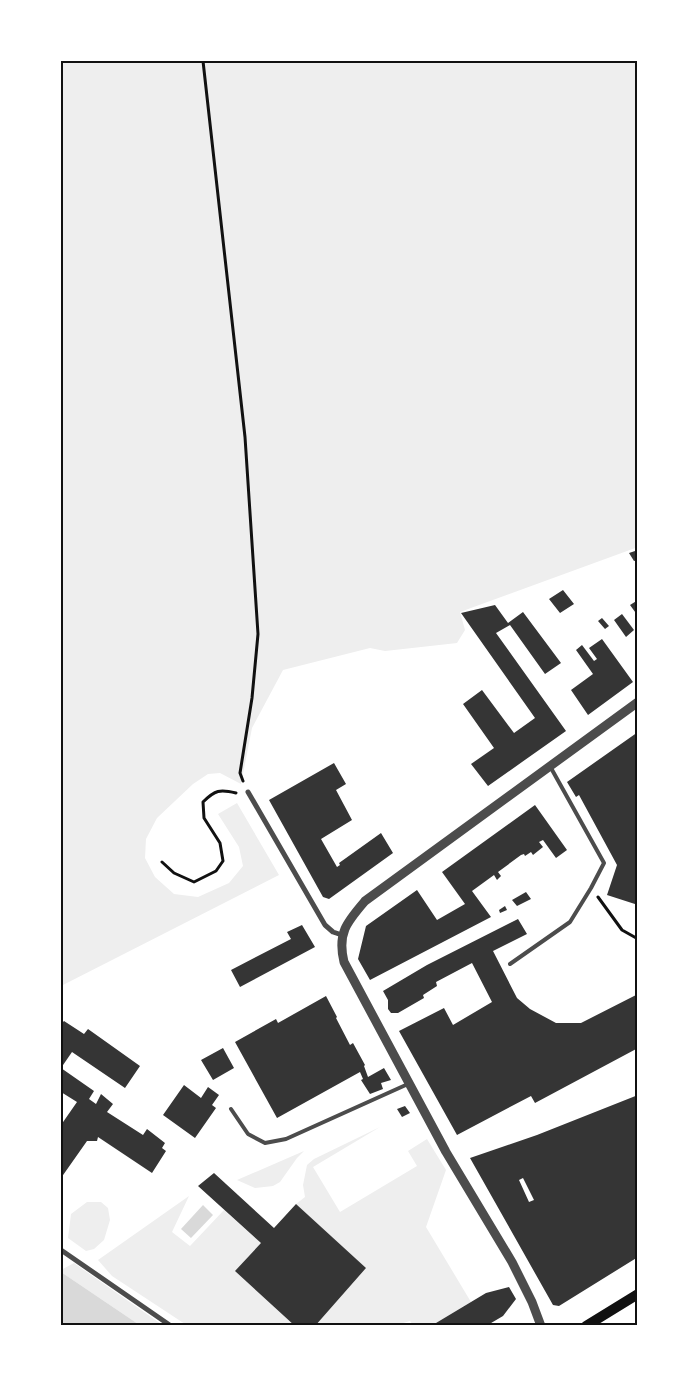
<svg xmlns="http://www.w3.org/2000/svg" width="699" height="1387" viewBox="0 0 699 1387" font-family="Mulish,sans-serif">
  <rect width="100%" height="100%" fill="#fff"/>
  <path fill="#eee" d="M 61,61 L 638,61 L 638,547 L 460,612 L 465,630 L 457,643 L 385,651 L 370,648 L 283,670 L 252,728 L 241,784 L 220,773 L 208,774 L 193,784 L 157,818 L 146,839 L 145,858 L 155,877 L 174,894 L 198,897 L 229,883 L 243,866 L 239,847 L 218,814 L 237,803 L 279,875 L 61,986 Z
    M 380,1127 L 313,1167 L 340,1212 L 417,1166 L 408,1151 L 427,1139 L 446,1170 L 426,1227 L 471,1302 L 431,1326 L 414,1326 L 410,1321 L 393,1326 L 315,1326 L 366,1268 L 296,1204 L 305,1197 L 303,1185 L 307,1165 L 314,1159 Z
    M 304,1151 L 297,1158 L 280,1182 L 273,1186 L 255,1188 L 237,1180 Z
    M 189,1196 L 172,1232 L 190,1246 L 224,1210 L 261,1243 L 295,1326 L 188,1326 L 112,1276 L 98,1260 Z
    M 87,1202 L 101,1202 L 108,1208 L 110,1220 L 104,1240 L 94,1249 L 86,1251 L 68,1238 L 71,1214 Z
    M 74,1263 L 164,1326 L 141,1326 L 61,1272 L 61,1270 Z"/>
  <path fill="#d9d9d9" d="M 203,1205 L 213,1215 L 191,1238 L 181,1229 Z
    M 61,1272 L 141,1326 L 61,1326 Z"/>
  <path fill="#353535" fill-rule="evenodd" d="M 638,550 L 638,560 L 634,561 L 629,553 Z
    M 563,590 L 574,604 L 560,613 L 549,599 Z
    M 638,600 L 638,616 L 630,605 Z
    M 495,605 L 508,623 L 523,612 L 561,663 L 545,674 L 510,625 L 496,633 L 566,731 L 488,786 L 471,764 L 494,748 L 463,704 L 482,690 L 514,733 L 535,718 L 461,613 Z
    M 622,614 L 634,630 L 626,637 L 614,620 Z
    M 602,618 L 609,626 L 605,629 L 598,621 Z
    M 602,639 L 633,682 L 588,715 L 571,690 L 593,674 L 576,650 L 582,645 L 594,661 L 597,659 L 589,648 Z
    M 638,732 L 638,905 L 607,895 L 617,865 L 579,795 L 576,797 L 567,782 Z
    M 334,763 L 346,784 L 336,790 L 352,820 L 321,839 L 337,867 L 340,865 L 339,863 L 381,833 L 393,853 L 329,899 L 323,897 L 269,800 Z
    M 535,805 L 567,850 L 556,858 L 543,840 L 539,842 L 543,847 L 533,855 L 531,852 L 525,856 L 524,854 L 521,855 L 498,872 L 501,876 L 497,880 L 494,875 L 472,891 L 491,917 L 370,980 L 358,959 L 366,926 L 417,890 L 437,920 L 465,904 L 442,872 Z
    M 526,892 L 531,899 L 517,906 L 512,900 Z
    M 505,906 L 507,910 L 500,913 L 499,910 Z
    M 518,919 L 527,934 L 493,951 L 517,998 L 530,1009 L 556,1023 L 581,1023 L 638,994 L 638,1048 L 535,1103 L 531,1096 L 457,1135 L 399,1031 L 444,1008 L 453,1025 L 492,1002 L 472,963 L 436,982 L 437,986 L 423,995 L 424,998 L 398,1013 L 391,1013 L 388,1009 L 388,1000 L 383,991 L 427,965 Z
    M 302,925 L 315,947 L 240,987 L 231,970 L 291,939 L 287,932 Z
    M 326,996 L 337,1017 L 336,1018 L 350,1045 L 353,1043 L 365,1065 L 364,1066 L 368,1077 L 384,1068 L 391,1080 L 381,1083 L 383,1089 L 370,1094 L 361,1080 L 363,1079 L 360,1072 L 277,1118 L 235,1042 L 276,1019 L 278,1023 Z
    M 64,1021 L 84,1034 L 88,1029 L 140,1066 L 125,1088 L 72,1052 L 61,1068 L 61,1024 Z
    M 223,1048 L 234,1068 L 213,1080 L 201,1060 Z
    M 61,1068 L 94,1091 L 89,1099 L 96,1104 L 101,1094 L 113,1104 L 107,1112 L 143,1135 L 147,1129 L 165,1143 L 162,1148 L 166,1151 L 152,1173 L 98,1137 L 97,1141 L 87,1141 L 61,1178 L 61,1125 L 77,1102 L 61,1092 Z
    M 184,1085 L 201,1098 L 208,1087 L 219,1095 L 212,1105 L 216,1108 L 195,1138 L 163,1115 Z
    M 638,1095 L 638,1114 L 635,1115 L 638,1121 L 638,1257 L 559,1306 L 553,1305 L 470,1158 L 537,1135 ZM 523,1178 L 534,1200 L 529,1202 L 519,1180 Z
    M 405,1106 L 410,1113 L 402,1117 L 397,1109 Z
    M 214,1173 L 274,1228 L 296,1204 L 366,1268 L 315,1326 L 295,1326 L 235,1271 L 261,1243 L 198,1186 Z
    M 509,1287 L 516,1299 L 503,1316 L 486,1326 L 431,1326 L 486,1293 Z"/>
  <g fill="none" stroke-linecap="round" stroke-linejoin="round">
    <path stroke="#111" stroke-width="3" d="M 203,61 L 245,437 L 258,634 L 252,698 L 240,773 L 243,781
      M 162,862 L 174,873 L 194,882 L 216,871 L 223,861 L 220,843 L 204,818 L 203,802 C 215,790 220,789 236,793
      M 598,897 L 622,930 L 638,939"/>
    <path stroke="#4c4c4c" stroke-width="4" d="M 510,964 L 570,922 L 591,888 L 604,863 L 551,768
      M 231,1109 L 248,1134 L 265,1143 L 286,1139 L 408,1084"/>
    <path stroke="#4c4c4c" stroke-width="5" d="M 248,792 L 325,925 L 333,932 L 342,935
      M 61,1250 L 171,1326"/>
    <path stroke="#4c4c4c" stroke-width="9" d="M 541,1326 L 532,1302 L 512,1262 L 446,1152 L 344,962 C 337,933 347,922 365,901 L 638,702"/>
    <path stroke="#111" stroke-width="10" d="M 586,1326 L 638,1294"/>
  </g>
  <rect width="699" height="1387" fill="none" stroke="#ffffff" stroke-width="125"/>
  <rect x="62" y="62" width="574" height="1262" fill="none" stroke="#111" stroke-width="2"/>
</svg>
